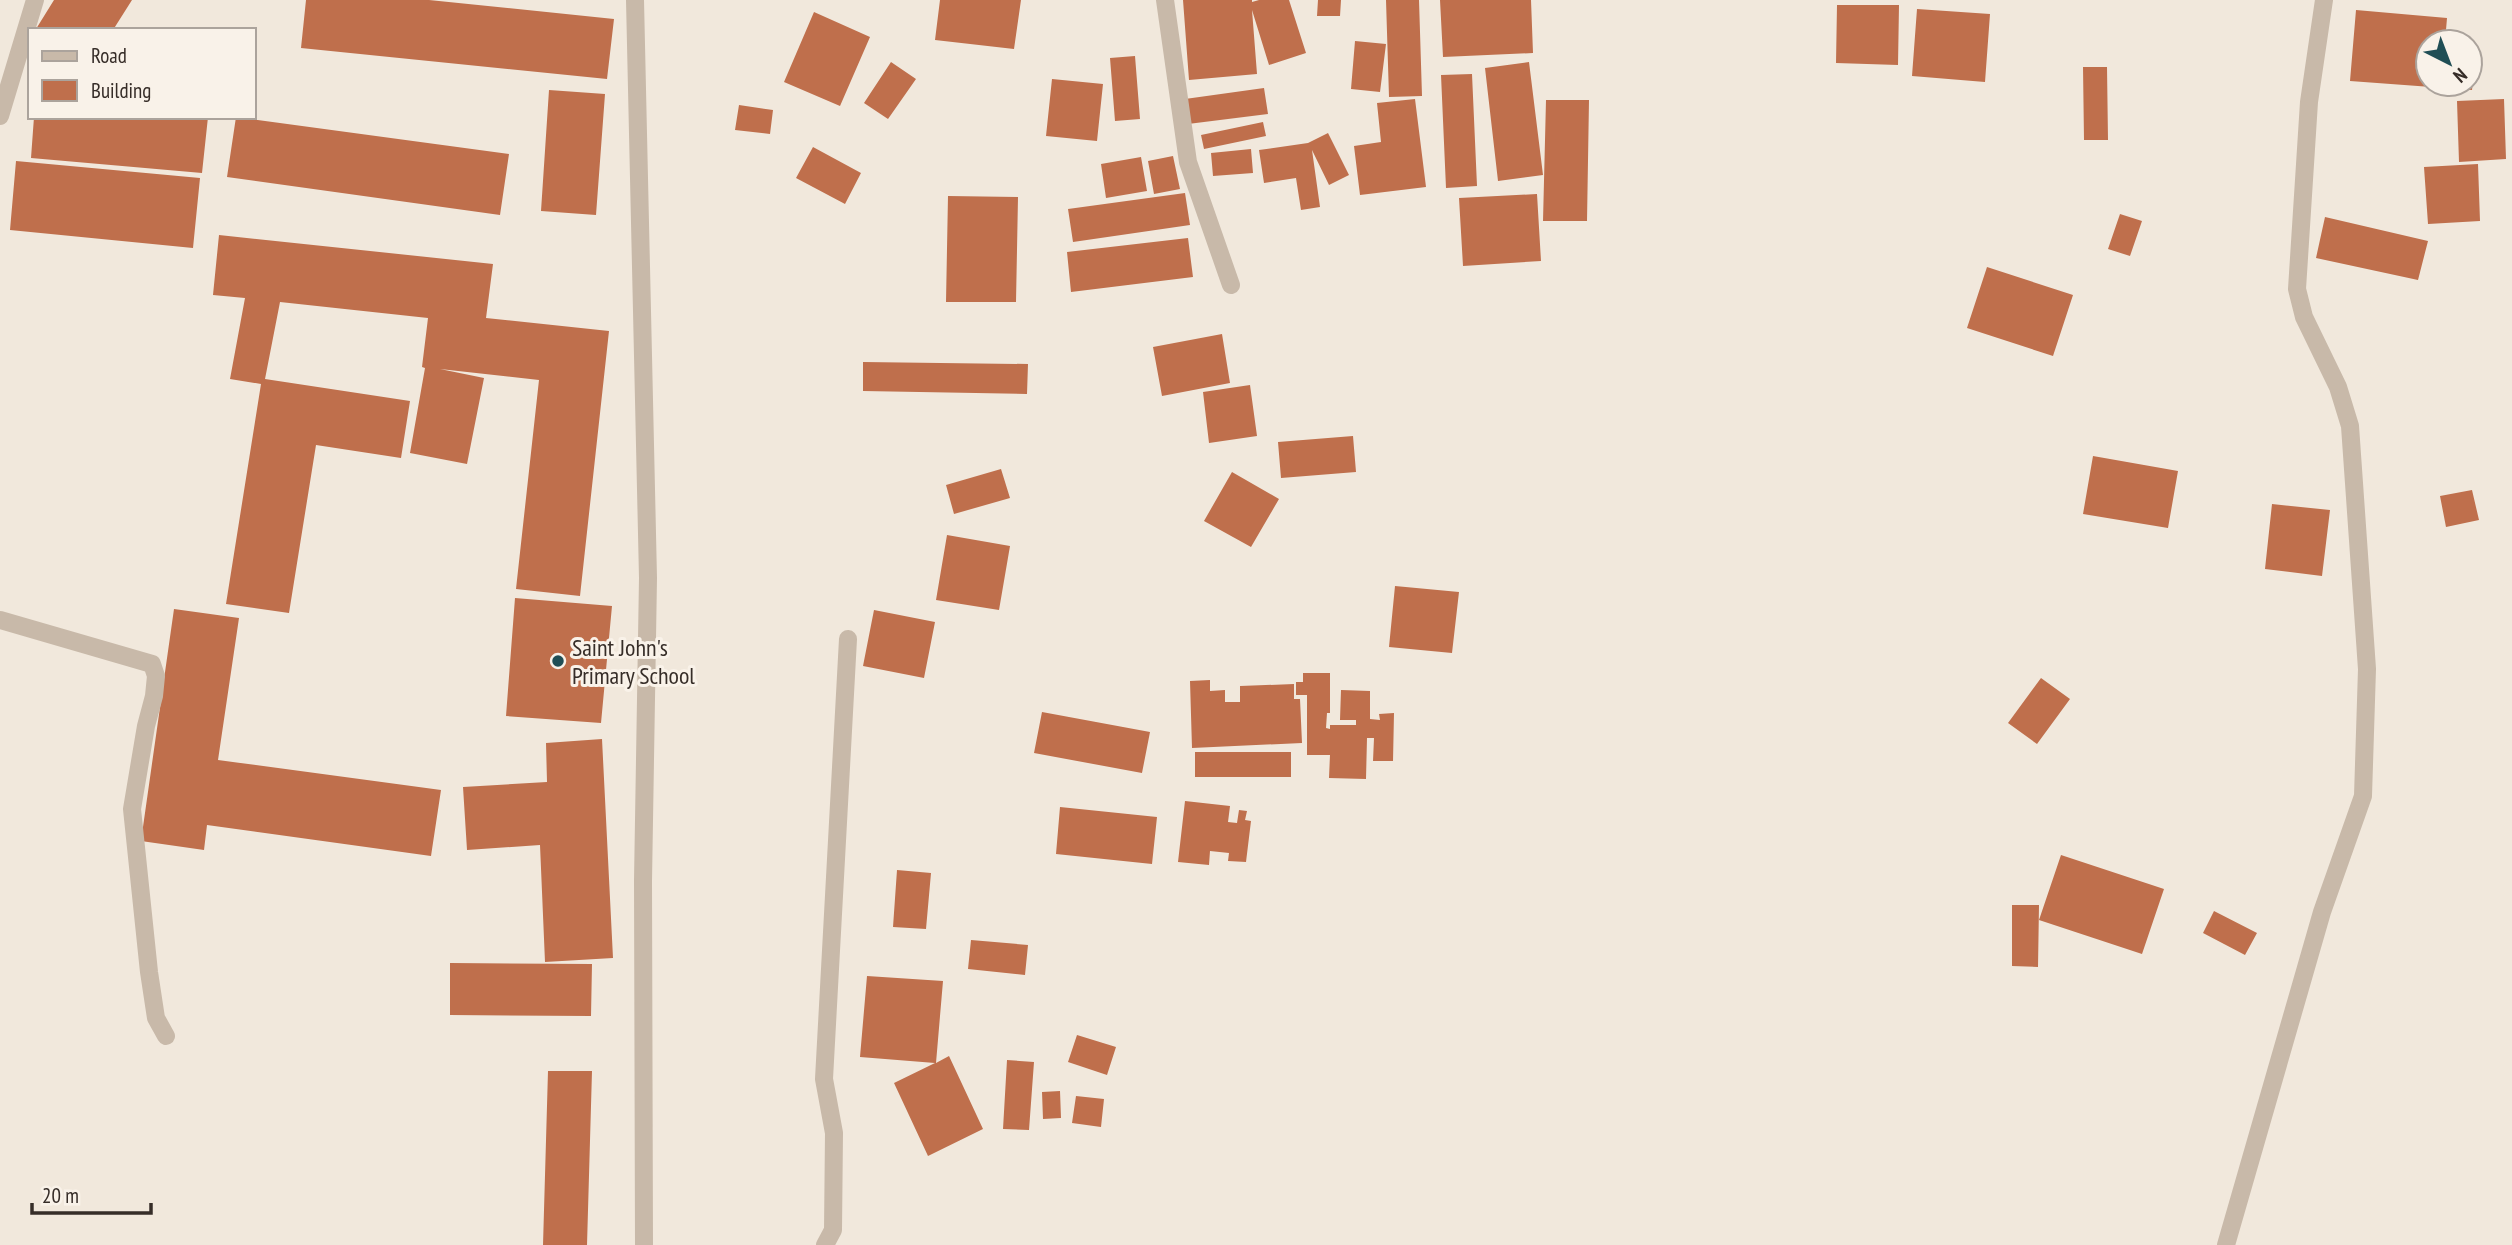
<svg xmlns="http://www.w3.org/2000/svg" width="2512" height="1245" viewBox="0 0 2512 1245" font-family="'PT Sans Narrow',sans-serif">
  <rect width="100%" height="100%" fill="#f1e8dc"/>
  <path fill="#bf6f4c" d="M 54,0 L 132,0 L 113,30 L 37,30 L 36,29 Z
    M 306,0 L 429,0 L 614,19 L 607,79 L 301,48 Z
    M 940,0 L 1021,0 L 1014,49 L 935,40 Z
    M 1183,0 L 1252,0 L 1252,2 L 1259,0 L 1289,0 L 1306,53 L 1269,65 L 1252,10 L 1257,74 L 1189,80 Z
    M 1318,0 L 1341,0 L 1340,16 L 1317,16 Z
    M 1386,0 L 1419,0 L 1422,96 L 1389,97 Z
    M 1440,0 L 1531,0 L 1533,53 L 1443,57 Z
    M 1837,5 L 1899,5 L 1898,65 L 1836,63 Z
    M 1917,9 L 1990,14 L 1985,82 L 1912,76 Z
    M 2356,10 L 2447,18 L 2445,42 L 2428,42 L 2428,84 L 2470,84 L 2470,58 L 2475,59 L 2472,90 L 2350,81 Z
    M 814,12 L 870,37 L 840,106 L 784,82 Z
    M 1355,41 L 1386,44 L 1380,92 L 1351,89 Z
    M 1135,56 L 1140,119 L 1115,121 L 1110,58 Z
    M 891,62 L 916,79 L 888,119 L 864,103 Z
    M 1529,62 L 1543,175 L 1498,181 L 1485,68 Z
    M 2083,67 L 2107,67 L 2108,140 L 2084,140 Z
    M 1472,74 L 1477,186 L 1446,188 L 1441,75 Z
    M 1052,79 L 1103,84 L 1097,141 L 1046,136 Z
    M 1264,88 L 1268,114 L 1188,124 L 1185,99 Z
    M 549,90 L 605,94 L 596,215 L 541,211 Z
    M 1415,99 L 1426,187 L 1360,195 L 1354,146 L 1381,142 L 1377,103 Z
    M 2504,99 L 2506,159 L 2459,162 L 2457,101 Z
    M 1546,100 L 1589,100 L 1587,221 L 1543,221 Z
    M 739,105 L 773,110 L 770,134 L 735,130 Z
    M 34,117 L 208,117 L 202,173 L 31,158 Z
    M 236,117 L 509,154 L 500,215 L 227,177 Z
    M 1263,122 L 1266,136 L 1204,149 L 1201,135 Z
    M 1328,133 L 1349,175 L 1329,185 L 1312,150 L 1320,207 L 1301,210 L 1296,178 L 1264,183 L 1259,150 L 1308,143 Z
    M 813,147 L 861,173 L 845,204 L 796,178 Z
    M 1251,149 L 1253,173 L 1213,176 L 1211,153 Z
    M 1173,156 L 1180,189 L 1154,194 L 1148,161 Z
    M 1141,157 L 1147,191 L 1106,198 L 1101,164 Z
    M 16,161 L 200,178 L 193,248 L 10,230 Z
    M 2478,164 L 2480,221 L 2428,224 L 2424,167 Z
    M 1185,193 L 1190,225 L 1073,242 L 1068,209 Z
    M 1537,194 L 1541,261 L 1463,266 L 1459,198 Z
    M 948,196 L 1018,197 L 1016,302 L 946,302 Z
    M 2120,214 L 2142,221 L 2130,256 L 2108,249 Z
    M 2325,217 L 2428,241 L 2418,280 L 2316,258 Z
    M 219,235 L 493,264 L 486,318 L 609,331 L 580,596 L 516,589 L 539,380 L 440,369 L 484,378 L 467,464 L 410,453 L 425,368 L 422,367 L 428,318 L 280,302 L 265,379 L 410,401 L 401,458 L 316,445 L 289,613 L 226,604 L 261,384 L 230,379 L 245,298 L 213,295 Z
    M 1188,238 L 1193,277 L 1071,292 L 1067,252 Z
    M 1987,267 L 2073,295 L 2053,356 L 1967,328 Z
    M 1222,334 L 1230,383 L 1162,396 L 1153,347 Z
    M 863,362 L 1028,364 L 1027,394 L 863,391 Z
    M 1250,385 L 1257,436 L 1209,443 L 1203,392 Z
    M 1353,436 L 1356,472 L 1281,478 L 1278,442 Z
    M 2093,456 L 2178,471 L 2168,528 L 2083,514 Z
    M 1001,469 L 1010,498 L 954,514 L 946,485 Z
    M 1232,472 L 1279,499 L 1251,547 L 1204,521 Z
    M 2472,490 L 2479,520 L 2446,527 L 2440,496 Z
    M 2272,504 L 2330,510 L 2322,576 L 2265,569 Z
    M 947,535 L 1010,546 L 999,610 L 936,600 Z
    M 1395,586 L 1459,592 L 1452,653 L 1389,647 Z
    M 515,598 L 612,606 L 601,723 L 506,716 Z
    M 174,609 L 239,618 L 218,760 L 441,790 L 431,856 L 207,825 L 204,850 L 141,841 Z
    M 874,610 L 935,622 L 924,678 L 863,666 Z
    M 1303,673 L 1330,673 L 1330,713 L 1327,713 L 1326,728 L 1330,729 L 1330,725 L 1356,725 L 1356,720 L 1340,720 L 1341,690 L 1370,691 L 1370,719 L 1380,720 L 1379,714 L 1394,713 L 1393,761 L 1373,761 L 1374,738 L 1367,738 L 1366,779 L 1329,778 L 1330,755 L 1307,755 L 1307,695 L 1296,695 L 1296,682 L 1303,682 Z
    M 2041,678 L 2070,699 L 2037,744 L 2008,723 Z
    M 1210,680 L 1210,691 L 1225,690 L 1225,702 L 1240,702 L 1240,686 L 1294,684 L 1294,699 L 1300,699 L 1302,743 L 1192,748 L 1190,681 Z
    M 1042,712 L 1150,732 L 1142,773 L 1034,753 Z
    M 602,739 L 613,958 L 545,962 L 540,845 L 467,850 L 463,787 L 547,782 L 546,743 Z
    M 1195,752 L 1291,752 L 1291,777 L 1195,777 Z
    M 1185,801 L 1230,806 L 1228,822 L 1237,823 L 1239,810 L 1247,811 L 1245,820 L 1251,821 L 1246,862 L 1228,861 L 1229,853 L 1210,851 L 1209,865 L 1178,862 Z
    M 1060,807 L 1157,817 L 1152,864 L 1056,854 Z
    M 2061,855 L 2164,889 L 2142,954 L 2039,920 Z
    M 897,870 L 931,873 L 926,929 L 893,927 Z
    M 2012,905 L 2039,905 L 2038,967 L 2012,966 Z
    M 2214,911 L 2257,933 L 2245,955 L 2203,933 Z
    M 971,940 L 1028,945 L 1025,975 L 968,969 Z
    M 450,963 L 592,964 L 591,1016 L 450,1015 Z
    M 867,976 L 943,981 L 936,1063 L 949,1056 L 983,1129 L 928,1156 L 894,1083 L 935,1063 L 860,1057 Z
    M 1077,1035 L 1116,1047 L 1107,1075 L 1068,1062 Z
    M 1007,1060 L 1034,1062 L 1029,1130 L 1003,1129 Z
    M 548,1071 L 592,1071 L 587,1245 L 543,1245 Z
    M 1060,1091 L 1061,1118 L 1043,1119 L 1042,1092 Z
    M 1076,1096 L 1104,1099 L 1101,1127 L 1072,1123 Z"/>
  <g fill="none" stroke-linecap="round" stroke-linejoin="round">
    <path stroke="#c8b9a9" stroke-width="18" d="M 0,116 L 35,0
      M 0,620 L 152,664 L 156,676 L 154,696 L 146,726 L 132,809 L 149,972 L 156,1018 L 166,1036"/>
    <path stroke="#c8b9a9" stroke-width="18" d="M 635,0 L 648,578 L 643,881 L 644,1245
      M 1165,0 L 1188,162 L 1231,285
      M 825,1245 L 833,1230 L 834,1133 L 824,1079 L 848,639
      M 2226,1245 L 2322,912 L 2363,796 L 2367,669 L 2350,426 L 2338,387 L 2304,317 L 2297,289 L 2309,102 L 2324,0"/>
  </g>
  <circle fill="#204e55" stroke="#f9f2e9" stroke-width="2.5" cx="558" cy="661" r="7"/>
  <g text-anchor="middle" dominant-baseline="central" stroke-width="6" stroke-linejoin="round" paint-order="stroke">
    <g font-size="24" fill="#362d28" stroke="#f9f2e9" text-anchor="start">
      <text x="572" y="647">Saint John's<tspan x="572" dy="28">Primary School</tspan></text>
    </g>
  </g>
  <rect x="28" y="28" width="228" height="91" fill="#f9f2e9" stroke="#aba39c" stroke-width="2"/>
  <rect x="42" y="51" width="35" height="10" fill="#c8b9a9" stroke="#aba39c" stroke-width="2"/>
  <text x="91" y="63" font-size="21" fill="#362d28">Road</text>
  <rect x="42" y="80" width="35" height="21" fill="#bf6f4c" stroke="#aba39c" stroke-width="2"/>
  <text x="91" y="98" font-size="21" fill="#362d28">Building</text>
  <g transform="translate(2449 63) rotate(138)"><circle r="33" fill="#f9f2e9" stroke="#aba39c" stroke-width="2"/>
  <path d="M0-5L12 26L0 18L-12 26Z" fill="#204e55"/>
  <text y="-10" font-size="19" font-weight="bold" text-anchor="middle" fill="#362d28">N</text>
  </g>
  <path d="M32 1203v10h119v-10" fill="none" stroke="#362d28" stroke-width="3.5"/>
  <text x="42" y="1203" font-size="21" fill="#362d28" stroke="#f9f2e9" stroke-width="5" paint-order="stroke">20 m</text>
</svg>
